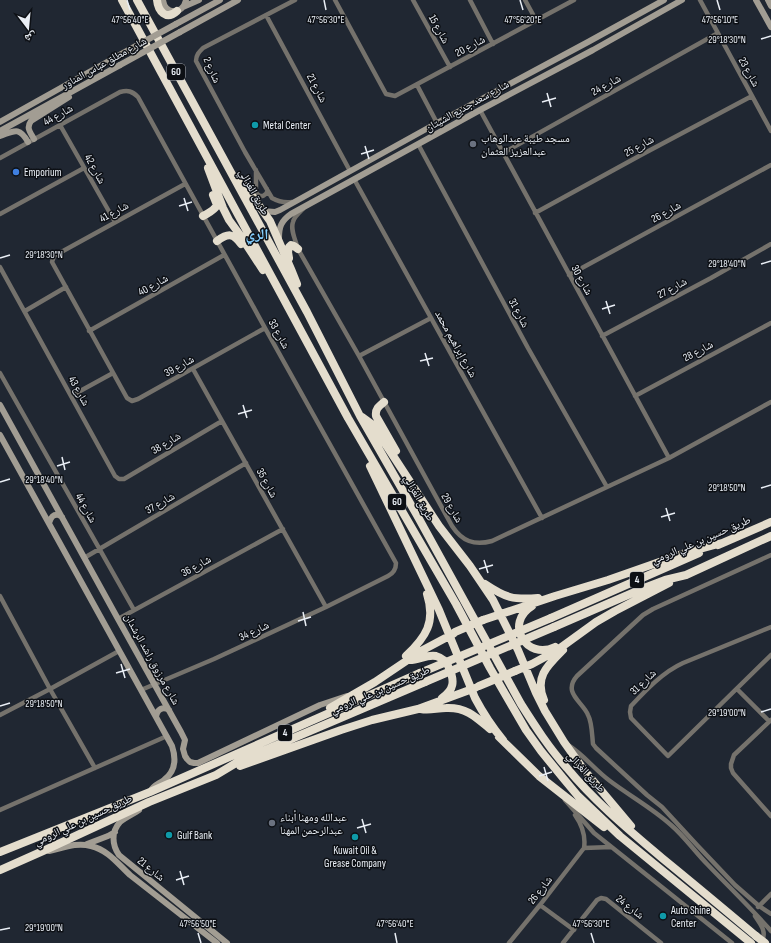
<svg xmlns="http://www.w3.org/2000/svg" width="771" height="943" viewBox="0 0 771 943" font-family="'Sofia Sans Condensed','Noto Naskh Arabic',sans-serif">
  <rect width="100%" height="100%" fill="#202732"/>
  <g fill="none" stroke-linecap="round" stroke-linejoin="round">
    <path stroke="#75726c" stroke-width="4.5" d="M 335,0 L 386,94 L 395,96 L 574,0
      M 413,0 L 450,67
      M 470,0 L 493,44
      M 525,0 L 536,20
      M 700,0 L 771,131
      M 266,15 L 350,171
      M 417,85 L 437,123
      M 480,110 L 669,458
      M 60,125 L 115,222
      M 418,144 L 528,348 L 607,487
      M 503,153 L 718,33
      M 0,158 L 120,92 C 128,90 132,91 138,97 L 265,328 L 396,563 C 396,569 394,573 388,576 L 326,607 L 214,659 L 141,690
      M 256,170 L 256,193 L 260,196 L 263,196 L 267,193 L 267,189
      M 354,179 L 542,518
      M 185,184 L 54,256 L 52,262 L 127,398 L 132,401 L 138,399 L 265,328
      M 292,202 C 284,203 279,202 272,198 L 245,152 L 196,61 C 196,55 199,52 203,48 L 295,0
      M 303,209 C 299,213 294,217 293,222 C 290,230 296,241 298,249 L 359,356 L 452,526 C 462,541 474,546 492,541 L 607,487 L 669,458 L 771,402
      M 535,213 L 641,155 L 752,96
      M 0,214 L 84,168
      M 0,267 L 115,476 L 119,479 L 124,479 L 222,421
      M 569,275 L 771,165
      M 25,311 L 66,287
      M 89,331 L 224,255
      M 602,336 L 711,278 L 771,244
      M 359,356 L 431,318
      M 193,369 L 326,607
      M 0,373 L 134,610
      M 71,396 L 113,373
      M 635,396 L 771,323
      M 771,555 L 653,609 L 643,615 L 577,676 C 562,693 583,702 588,715 C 592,722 592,735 593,744 L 596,748 L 647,795 L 662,807 L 697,845 L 735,885 L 759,906 L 771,914
      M 84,558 L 246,463
      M 0,596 L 50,689 L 95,768
      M 118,619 L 283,529
      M 771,627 L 683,663 C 663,672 646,690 631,706 L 630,712 L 631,718 L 668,756 L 771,655
      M 737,689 L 769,721
      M 0,715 L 50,689 L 119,651
      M 771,720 L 734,755 L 731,764 L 731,768 L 733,773 L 771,816
      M 568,745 C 584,755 595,770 610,781 C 630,796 652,808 671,825 C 685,837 695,852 708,865 C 729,887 751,908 771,931
      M 565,800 L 594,833 L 732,943
      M 0,810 L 167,736
      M 584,848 L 611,847
      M 540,905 L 574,930
      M 758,907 L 771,894
      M 755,916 C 760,924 767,931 762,941
      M 509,943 L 540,905 L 584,848 C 586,835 582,825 575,815
      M 563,943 L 597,900 L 601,898 L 606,899 L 661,943"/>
    <path stroke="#a29d93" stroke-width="6" d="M 163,0 C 165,15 183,15 186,0
      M 756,0 L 771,27
      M 768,0 L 771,6
      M 183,7 L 199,0
      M 176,24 L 220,0
      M 180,32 L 238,0
      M 0,122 L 116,57
      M 0,131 L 120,65
      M 0,136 C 14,131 19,126 28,142
      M 34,139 C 30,132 26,128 31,121 L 69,97
      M 262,211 L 275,212 L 280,210 L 437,123 L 588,42 L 664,0
      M 279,238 C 279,227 281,221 291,214 L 480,110 L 593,50 L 682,0
      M 0,405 L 118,619 L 181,732 L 185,740 L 183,749 L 185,756 L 187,759 L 190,762 L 194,763 L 198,763 L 320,705 L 347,696
      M 0,435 L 172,746 C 176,758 176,771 164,780 C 159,784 153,785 150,792
      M 49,523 C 51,517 53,514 59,515 L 62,517
      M 156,717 C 157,709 163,706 169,710
      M 139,810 C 133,814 126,817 120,822 C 111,832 112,845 119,855 L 227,943
      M 87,844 L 108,836 L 115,832
      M 49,851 C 63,848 76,842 91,846 C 108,850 118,864 130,875 C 159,898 188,920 217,943"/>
    <path stroke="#e4ddcd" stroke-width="8" d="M 122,0 L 348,418 L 456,604 L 490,668 L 526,730 L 541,751 L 563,778 L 578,796 L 620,836 L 751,943
      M 137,0 L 307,312 L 360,416 L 418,517 L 521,704 C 535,726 549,748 567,768 C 595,802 629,830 662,858 C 694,884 725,910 756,936
      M 157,0 C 158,11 166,21 177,11
      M 208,168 L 223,208 L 229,220 L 240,235 L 263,270
      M 240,179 L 270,221 L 291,269 L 297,284
      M 203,216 C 208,213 214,211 217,205 L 213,195
      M 217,241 C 228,233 233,233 241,244
      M 289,258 L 288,252 L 289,247 L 291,245 L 294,246 L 298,249
      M 384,402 C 379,406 375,409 376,416 L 396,451
      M 362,417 L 373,425 L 439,526 L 470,566 L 493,600 L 518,650 L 536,693 L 545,711 L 564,742 L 584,770 L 631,826
      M 370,466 L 439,610 L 475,698 C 483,713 492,727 503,740
      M 718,545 L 771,522
      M 485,584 C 506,598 513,600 538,598
      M 532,606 C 504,623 526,661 555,647
      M 551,618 L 699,553
      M 483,620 L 555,596 L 608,580 L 685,553 L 722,543
      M 554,627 L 644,588 L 665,580 L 686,575 L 771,536
      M 406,656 C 426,637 436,622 427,594
      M 408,660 C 418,661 426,654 436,656 C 443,658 447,662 449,668 C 455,681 454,690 442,698
      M 515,671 L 532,664 L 556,651 L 596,622 L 615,611 L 669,583
      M 544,700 C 534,677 548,665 563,650
      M 330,708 L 375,682 L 421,651 L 453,634
      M 421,709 C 429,711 437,708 446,708 C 466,707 476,717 490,729
      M 499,737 L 539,776 L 604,827
      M 240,766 L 341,730 L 372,720 L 418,709 L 475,688
      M 0,852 L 150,792 L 420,673
      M 0,870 L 43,851 L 149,802 L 216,775 L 236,763 L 256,754 L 425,682"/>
    <path stroke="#a29d93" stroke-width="6" d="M 116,57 L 176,24
      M 120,65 L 180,32"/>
    <path stroke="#e4ddcd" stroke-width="8" d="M 455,632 L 483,620
      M 420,673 L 551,618
      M 425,682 L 554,627
      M 479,686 L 515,671
      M 756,936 L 765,943"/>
  </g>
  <path fill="none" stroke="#e9eef5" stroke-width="1.5" d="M 127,0 L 130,10M 324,0 L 326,10M 520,0 L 523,10M 717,0 L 720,10M 761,39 L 771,36M 547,93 L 551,107M 542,102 L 556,98M 365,146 L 369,159M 361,154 L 374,150M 184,198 L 188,211M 179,206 L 192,202M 0,258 L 10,255M 761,264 L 771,261M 606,301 L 610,314M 602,309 L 615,305M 425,353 L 429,366M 420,361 L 433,358M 243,405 L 247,418M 238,414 L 252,410M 62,457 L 65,470M 57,466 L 70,462M 0,482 L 10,479M 761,488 L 771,485M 666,508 L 670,521M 661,517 L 675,513M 484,560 L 488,573M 479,569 L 493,565M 303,612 L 306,626M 298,621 L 311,617M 121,664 L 125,678M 116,673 L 130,669M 0,706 L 10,703M 761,712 L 771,709M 544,767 L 548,781M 539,776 L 552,772M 362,819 L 366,833M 357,828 L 371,824M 180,871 L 184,885M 176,880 L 189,876M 0,930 L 10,928M 198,933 L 201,943M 395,933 L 397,943M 591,933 L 594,943"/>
  <g fill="#0f9aa8" stroke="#0d1015" stroke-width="1.5">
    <circle cx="255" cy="125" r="4"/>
    <circle cx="169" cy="835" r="4"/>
    <circle cx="355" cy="837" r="4"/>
    <circle cx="663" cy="916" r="4"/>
  </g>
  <g fill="#6b7280" stroke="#0d1015" stroke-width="1.5">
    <circle cx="473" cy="144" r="4"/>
    <circle cx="272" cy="823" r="4"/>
  </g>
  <circle fill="#3f7fe0" stroke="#0d1015" stroke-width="1.5" cx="16" cy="172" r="4"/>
  <g text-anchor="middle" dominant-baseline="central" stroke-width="3" stroke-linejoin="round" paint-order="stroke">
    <g fill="#0d1015" stroke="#a7abb2" stroke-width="1">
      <rect x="167" y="64" width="18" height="16" rx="3"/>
      <rect x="388" y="494" width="18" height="16" rx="3"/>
      <rect x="630" y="572" width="14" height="16" rx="3"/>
      <rect x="278" y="725" width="14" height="16" rx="3"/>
    </g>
    <g font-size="10" font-weight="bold" fill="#e9eef5">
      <text x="176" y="72">60</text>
      <text x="397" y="502">60</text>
      <text x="637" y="580">4</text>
      <text x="285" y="733">4</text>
    </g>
    <g font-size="11" fill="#e9eef5" stroke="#0d1015">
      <text transform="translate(439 29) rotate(61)">شارع 15</text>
      <text transform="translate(470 46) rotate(-28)">شارع 20</text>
      <text transform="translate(104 63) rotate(-29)">شارع مطلق عباس المناور</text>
      <text transform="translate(212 70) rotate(66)">شارع 2</text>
      <text transform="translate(749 72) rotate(61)">شارع 23</text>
      <text transform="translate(606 85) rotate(-29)">شارع 24</text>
      <text transform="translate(317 88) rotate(62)">شارع 21</text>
      <text transform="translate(467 106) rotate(-29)">شارع سعد جديع الشيتان</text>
      <text transform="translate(58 115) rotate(-29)">شارع 44</text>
      <text transform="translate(639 146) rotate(-29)">شارع 25</text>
      <text transform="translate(95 169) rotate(61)">شارع 42</text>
      <text transform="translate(254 192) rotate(61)">طريق الغزالي</text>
      <text transform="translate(114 212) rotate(-29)">شارع 41</text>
      <text transform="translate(666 212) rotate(-29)">شارع 26</text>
      <text transform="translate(582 280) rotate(61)">شارع 30</text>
      <text transform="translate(153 285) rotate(-29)">شارع 40</text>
      <text transform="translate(672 288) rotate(-28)">شارع 27</text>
      <text transform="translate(519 313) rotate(62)">شارع 31</text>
      <text transform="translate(279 334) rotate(61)">شارع 33</text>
      <text transform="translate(456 344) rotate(61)">شارع إبراهيم محمد</text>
      <text transform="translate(698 351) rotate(-28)">شارع 28</text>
      <text transform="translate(179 366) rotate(-29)">شارع 39</text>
      <text transform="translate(79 391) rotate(61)">شارع 43</text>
      <text transform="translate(166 443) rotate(-31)">شارع 38</text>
      <text transform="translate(267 483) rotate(61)">شارع 35</text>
      <text transform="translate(419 498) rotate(61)">طريق الغزالي</text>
      <text transform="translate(160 503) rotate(-30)">شارع 37</text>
      <text transform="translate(86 508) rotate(61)">شارع 44</text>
      <text transform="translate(452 508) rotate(60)">شارع 29</text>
      <text transform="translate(701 540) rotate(-23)">طريق حسين بن علي الرومي</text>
      <text transform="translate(196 566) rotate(-29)">شارع 36</text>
      <text transform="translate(254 631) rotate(-25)">شارع 34</text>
      <text transform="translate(152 659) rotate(61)">شارع مرزوق راشد الرشدان</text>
      <text transform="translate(643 682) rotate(-44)">شارع 31</text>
      <text transform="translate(380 690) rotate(-23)">طريق حسين بن علي الرومي</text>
      <text transform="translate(586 772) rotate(47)">طريق الغزالي</text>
      <text transform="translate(83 820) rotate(-25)">طريق حسين بن علي الرومي</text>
      <text transform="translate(151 869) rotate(39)">شارع 21</text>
      <text transform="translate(540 890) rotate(-52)">شارع 26</text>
      <text transform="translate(630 907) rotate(38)">شارع 24</text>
    </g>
    <g font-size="11" fill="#e9eef5" stroke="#0d1015" text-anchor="start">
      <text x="263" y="125">Metal Center</text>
      <text x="481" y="138">مسجد طيبة عبدالوهاب<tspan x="481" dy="13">عبدالعزيز العثمان</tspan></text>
      <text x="24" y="172">Emporium</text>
      <text x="280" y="817">عبدالله ومهنا أبناء<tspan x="280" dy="13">عبدالرحمن المهنا</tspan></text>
      <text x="177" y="835">Gulf Bank</text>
      <text x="355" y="850" text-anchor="middle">Kuwait Oil &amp;<tspan x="355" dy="13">Grease Company</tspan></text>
      <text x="671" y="910">Auto Shine<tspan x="671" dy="13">Center</tspan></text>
    </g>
    <g font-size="15" font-weight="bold" fill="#85cfff" stroke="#0d1015">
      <text x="257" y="234">الري</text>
    </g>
  </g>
  <g font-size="10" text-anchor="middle" fill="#e9eef5" stroke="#0d1015" stroke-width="3" stroke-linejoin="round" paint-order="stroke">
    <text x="130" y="23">47°56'40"E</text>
    <text x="326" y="23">47°56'30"E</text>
    <text x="523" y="23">47°56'20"E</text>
    <text x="720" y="23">47°56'10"E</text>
    <text x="727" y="43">29°18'30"N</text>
    <text x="44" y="258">29°18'30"N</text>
    <text x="727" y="267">29°18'40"N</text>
    <text x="44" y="483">29°18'40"N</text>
    <text x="727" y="491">29°18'50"N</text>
    <text x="44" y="707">29°18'50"N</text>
    <text x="727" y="716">29°19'00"N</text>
    <text x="198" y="927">47°56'50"E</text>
    <text x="395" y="927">47°56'40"E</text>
    <text x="591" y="927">47°56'30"E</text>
    <text x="44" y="931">29°19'00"N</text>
  </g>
  <g transform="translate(28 28) rotate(164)" stroke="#0d1015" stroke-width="3" paint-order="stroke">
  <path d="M0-3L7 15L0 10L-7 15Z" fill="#e9eef5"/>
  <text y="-6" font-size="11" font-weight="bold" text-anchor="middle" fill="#e9eef5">ش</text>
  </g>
</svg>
